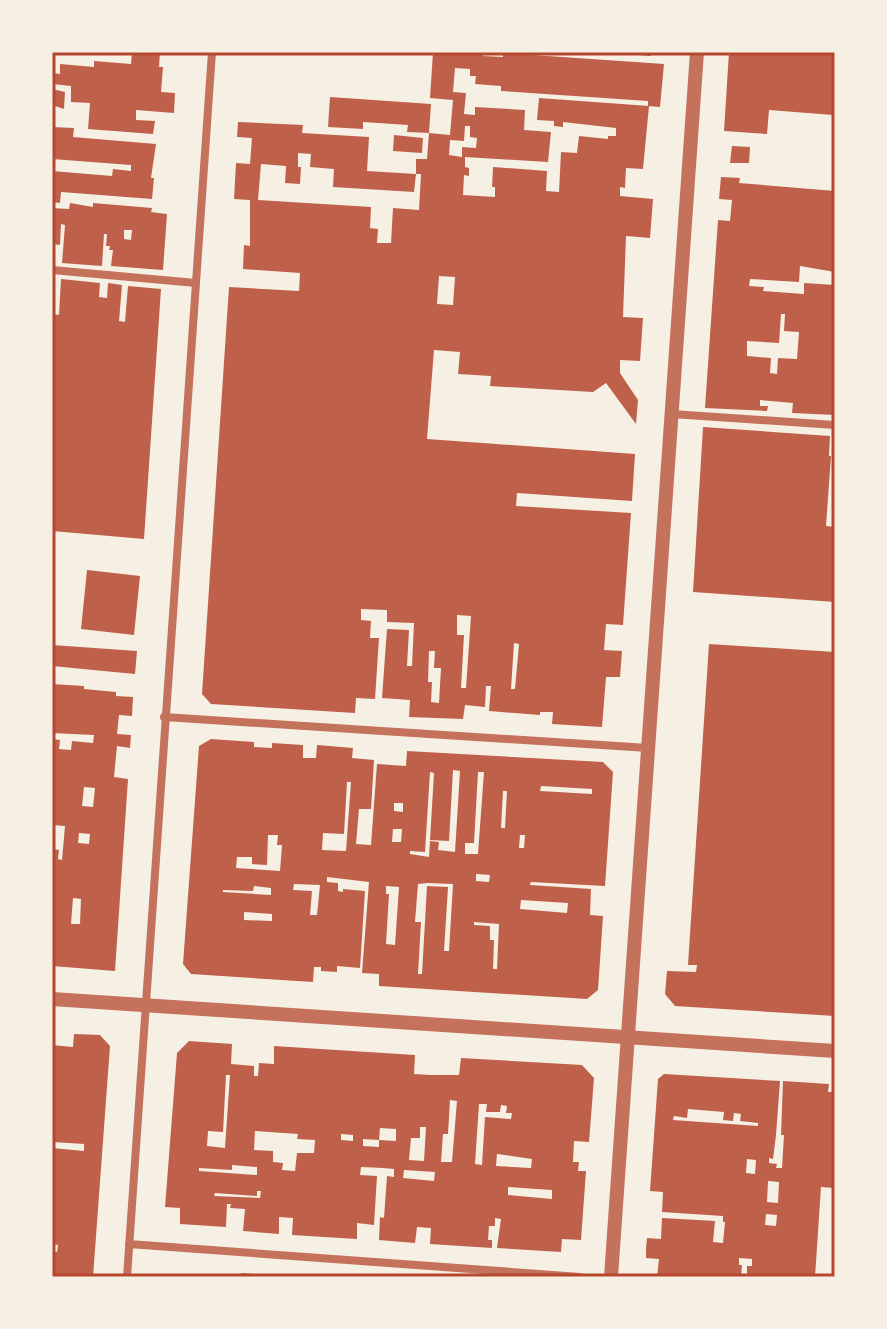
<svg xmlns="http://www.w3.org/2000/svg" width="887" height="1329" viewBox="0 0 887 1329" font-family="'Times New Roman',serif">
  <rect width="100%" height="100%" fill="#f6efe4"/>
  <path fill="#bf614a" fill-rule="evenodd" d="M 132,52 L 160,52 L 159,67 L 163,67 L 161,92 L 175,93 L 174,113 L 136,110 L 136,120 L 155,121 L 153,134 L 88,129 L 90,103 L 71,102 L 71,86 L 52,84 L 52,73 L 60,74 L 60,64 L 94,67 L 94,61 L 131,64 Z
    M 433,52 L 484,52 L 483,56 L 503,57 L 503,53 L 664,64 L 660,107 L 648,106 L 648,101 L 501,91 L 501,86 L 475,84 L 476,76 L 470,76 L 470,69 L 455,68 L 453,92 L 466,93 L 464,114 L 475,115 L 475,107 L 525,110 L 524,130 L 551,132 L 548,162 L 465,157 L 465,167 L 469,168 L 469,176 L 464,175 L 463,195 L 495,197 L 495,187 L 492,187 L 493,167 L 547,171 L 546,191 L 559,192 L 561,152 L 577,153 L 579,136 L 608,139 L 608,136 L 616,136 L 616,128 L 563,122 L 563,127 L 554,126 L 554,121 L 537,120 L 539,98 L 649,106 L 643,169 L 626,168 L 625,188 L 620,187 L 620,196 L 653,199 L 650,238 L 626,236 L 623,317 L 643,318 L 640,361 L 620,360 L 620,373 L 638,400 L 636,424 L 606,383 L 593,392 L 490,386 L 491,376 L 458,374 L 460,352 L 434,350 L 427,439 L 635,454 L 632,501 L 517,493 L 516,506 L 631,513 L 623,625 L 606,624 L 604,650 L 622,651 L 620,677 L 606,677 L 602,727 L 552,724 L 553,712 L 540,712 L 540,715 L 489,711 L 491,686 L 486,686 L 485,707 L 465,705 L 463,719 L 409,717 L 410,700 L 382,698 L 387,629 L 409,630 L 407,666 L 412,666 L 414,623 L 387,622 L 387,610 L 361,609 L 361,620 L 371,621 L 370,638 L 379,638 L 375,699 L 356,698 L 355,713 L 211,704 L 202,694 L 229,287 L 299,291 L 300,273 L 243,269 L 244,245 L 250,246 L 250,200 L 234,199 L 236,163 L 250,164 L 252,138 L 237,137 L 238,122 L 303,125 L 302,133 L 369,137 L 367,171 L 416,174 L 416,159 L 427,159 L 429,133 L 450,135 L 453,100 L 430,98 ZM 465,126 L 470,126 L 470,137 L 477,138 L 476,148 L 462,147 L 462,157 L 449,155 L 450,140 L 464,141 ZM 298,153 L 311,154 L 310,167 L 334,169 L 333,187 L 414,192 L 416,174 L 421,174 L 419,210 L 393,208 L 391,243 L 377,243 L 378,229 L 370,228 L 371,207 L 258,200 L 261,164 L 286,166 L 285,183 L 300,184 L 301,167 L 298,167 ZM 439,276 L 455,277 L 453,305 L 437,304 ZM 457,615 L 471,616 L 466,688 L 461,688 L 464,635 L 457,635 ZM 514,643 L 519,644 L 515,689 L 511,689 ZM 429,651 L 435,651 L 434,668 L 441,668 L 439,703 L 431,702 L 432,682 L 428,682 Z
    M 626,52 L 651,52 L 651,56 L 626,54 Z
    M 729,52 L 835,52 L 833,115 L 769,110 L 767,134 L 724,131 Z
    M 52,89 L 65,92 L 64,109 L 52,105 Z
    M 330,97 L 431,104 L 429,133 L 407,132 L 408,125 L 363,122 L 363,129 L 328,127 Z
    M 52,127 L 74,128 L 73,137 L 156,144 L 151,178 L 154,178 L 152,199 L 61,192 L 60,203 L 52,202 L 52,171 L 112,176 L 113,169 L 131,171 L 131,165 L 52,159 Z
    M 394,135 L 423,138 L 422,153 L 393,151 Z
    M 732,146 L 750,147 L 749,163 L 730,163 Z
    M 721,177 L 740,178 L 739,183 L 835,191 L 835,272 L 800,266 L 799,282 L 750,279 L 749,286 L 764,287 L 763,291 L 804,294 L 804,283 L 835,285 L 835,415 L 792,413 L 793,403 L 760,400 L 760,406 L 768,406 L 767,411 L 705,408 L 718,220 L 730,221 L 732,200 L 719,199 ZM 781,314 L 785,314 L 784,331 L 799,332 L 797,359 L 778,358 L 777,374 L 770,373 L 771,358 L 747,356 L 747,341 L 779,343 Z
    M 70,203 L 93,207 L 93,203 L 152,208 L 151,212 L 167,214 L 163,270 L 111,266 L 113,250 L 109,250 L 110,246 L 106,246 L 107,234 L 104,234 L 102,266 L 62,263 L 65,225 L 61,224 L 60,245 L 52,244 L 52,208 L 69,209 ZM 124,230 L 132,230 L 131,240 L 124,239 Z
    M 61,279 L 100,283 L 99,297 L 107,298 L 108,283 L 122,285 L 119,321 L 125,322 L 128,286 L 161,289 L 144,539 L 52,531 L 52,314 L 59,315 Z
    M 703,427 L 830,436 L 829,456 L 831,456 L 826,526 L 835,527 L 835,602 L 693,592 Z
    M 87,570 L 140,576 L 134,635 L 81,629 Z
    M 709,644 L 835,652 L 835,1016 L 675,1006 L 665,994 L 667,971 L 696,972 L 697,965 L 688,965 Z
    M 52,645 L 137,651 L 135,674 L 52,666 Z
    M 52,684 L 84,686 L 84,689 L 116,692 L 116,696 L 133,697 L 132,716 L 119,715 L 117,734 L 131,735 L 130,748 L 117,746 L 114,777 L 128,779 L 115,971 L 52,966 L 52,849 L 59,850 L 58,859 L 62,860 L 65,826 L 52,825 L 52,739 L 60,740 L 59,749 L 71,750 L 72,741 L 93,743 L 94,735 L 52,733 ZM 84,787 L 95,788 L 93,807 L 82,806 ZM 79,833 L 90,834 L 89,844 L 78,843 ZM 73,898 L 81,899 L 80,924 L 71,924 Z
    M 211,739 L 254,742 L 254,747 L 272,748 L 272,743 L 303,745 L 303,758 L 316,758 L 317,745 L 353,748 L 352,758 L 374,760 L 371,809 L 359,809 L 356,844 L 371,845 L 377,764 L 406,766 L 407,751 L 603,762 L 613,772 L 605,886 L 531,882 L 530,885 L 591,889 L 590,915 L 603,916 L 598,990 L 587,999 L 379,986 L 379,974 L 362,973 L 369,882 L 327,877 L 327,882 L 338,883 L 338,891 L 343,892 L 343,889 L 365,891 L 360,968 L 337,966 L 337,972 L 321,971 L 321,967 L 314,967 L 313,982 L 191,974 L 183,964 L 199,746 ZM 453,770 L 460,771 L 455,852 L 438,850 L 439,842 L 430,841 L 429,857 L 410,854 L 410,851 L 425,852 L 430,772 L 434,773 L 430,840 L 449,841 ZM 478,772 L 484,772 L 478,854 L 465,854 L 465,843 L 474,843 ZM 347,782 L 351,782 L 346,851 L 322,850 L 323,833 L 344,834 ZM 541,786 L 592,789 L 592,794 L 540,791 ZM 503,791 L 507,791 L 505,828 L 501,828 ZM 394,803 L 403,803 L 403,812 L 394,811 ZM 393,829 L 402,829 L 401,842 L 392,842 ZM 268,835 L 278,835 L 277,845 L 282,845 L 280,871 L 236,868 L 237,857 L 252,857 L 252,864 L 267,865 ZM 520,835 L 525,835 L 524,848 L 519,848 ZM 476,874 L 490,875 L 489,882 L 476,881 ZM 428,883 L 453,884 L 449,951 L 444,951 L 448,887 L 427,886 L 422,974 L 418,974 L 421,922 L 415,922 L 418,884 ZM 294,884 L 320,885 L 317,915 L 310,915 L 312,891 L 293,890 ZM 254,886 L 271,888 L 271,895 L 223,892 L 223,890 L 253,891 ZM 386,886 L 399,887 L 395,945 L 386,944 L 389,894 L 386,894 ZM 521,900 L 568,903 L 567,913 L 520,909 ZM 244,912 L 272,914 L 272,921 L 244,920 ZM 474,922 L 499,924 L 497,969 L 493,969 L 494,940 L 490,940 L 490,926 L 474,925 Z
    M 74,1034 L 100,1035 L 110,1046 L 93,1277 L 52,1277 L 52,1252 L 57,1252 L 58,1245 L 52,1244 L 52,1148 L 84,1151 L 84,1144 L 52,1142 L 52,1045 L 73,1047 Z
    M 189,1041 L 232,1044 L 231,1064 L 254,1066 L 254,1076 L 258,1076 L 259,1063 L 274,1064 L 274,1046 L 415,1055 L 414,1074 L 430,1075 L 459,1075 L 461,1058 L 582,1065 L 594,1078 L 589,1142 L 574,1141 L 573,1162 L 579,1162 L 578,1171 L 586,1171 L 581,1240 L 562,1239 L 561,1252 L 497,1248 L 501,1219 L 495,1218 L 495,1226 L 489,1226 L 488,1240 L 492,1240 L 492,1248 L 430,1244 L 431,1228 L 417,1227 L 415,1243 L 379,1240 L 380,1217 L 384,1218 L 387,1176 L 394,1177 L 394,1169 L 383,1168 L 361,1167 L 360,1175 L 377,1176 L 374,1225 L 357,1223 L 357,1239 L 292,1235 L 293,1218 L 279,1217 L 279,1234 L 243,1231 L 245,1209 L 230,1208 L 231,1204 L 227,1204 L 226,1227 L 180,1224 L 180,1208 L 165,1207 L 177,1053 ZM 226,1075 L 230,1075 L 225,1148 L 207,1146 L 208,1131 L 223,1132 ZM 450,1100 L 457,1101 L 452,1162 L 441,1162 L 443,1134 L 448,1134 ZM 479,1104 L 487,1104 L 486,1112 L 500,1112 L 501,1105 L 507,1106 L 506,1113 L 512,1113 L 511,1119 L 485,1117 L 482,1165 L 475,1164 ZM 420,1127 L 426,1127 L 424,1161 L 409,1160 L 411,1138 L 420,1138 ZM 380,1128 L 396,1129 L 396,1141 L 379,1140 ZM 255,1131 L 298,1134 L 297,1139 L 315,1140 L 314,1153 L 297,1153 L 295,1171 L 282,1170 L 283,1163 L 273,1162 L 273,1151 L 254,1150 ZM 341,1134 L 353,1135 L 353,1141 L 341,1140 ZM 363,1139 L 379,1140 L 379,1147 L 363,1146 ZM 497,1154 L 532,1159 L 531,1168 L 496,1166 ZM 232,1165 L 257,1167 L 257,1175 L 199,1171 L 199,1168 L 232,1170 ZM 404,1170 L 435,1172 L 434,1181 L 403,1178 ZM 508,1187 L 552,1190 L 552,1199 L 508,1195 ZM 257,1191 L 261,1191 L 260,1198 L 214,1196 L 215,1193 L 257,1196 Z
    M 664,1074 L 780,1081 L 776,1135 L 773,1159 L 769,1158 L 769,1163 L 777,1164 L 776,1168 L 782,1168 L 784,1135 L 781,1135 L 783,1081 L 829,1084 L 828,1092 L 835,1092 L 835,1188 L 821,1187 L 815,1277 L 747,1277 L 747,1266 L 752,1266 L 752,1259 L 739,1258 L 739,1265 L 742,1265 L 741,1277 L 657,1277 L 659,1259 L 646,1258 L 646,1248 L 647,1238 L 661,1239 L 662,1218 L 715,1221 L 713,1242 L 723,1243 L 725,1222 L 723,1222 L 723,1216 L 662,1212 L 663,1192 L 650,1191 L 658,1079 ZM 688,1109 L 724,1112 L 723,1120 L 733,1121 L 734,1113 L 741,1114 L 740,1121 L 758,1123 L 758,1126 L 673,1120 L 674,1116 L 687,1118 ZM 747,1159 L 756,1160 L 755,1174 L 746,1173 ZM 768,1181 L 779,1182 L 778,1203 L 767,1202 ZM 766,1214 L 777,1215 L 776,1226 L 765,1225 Z
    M 241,1273 L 263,1275 L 263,1277 L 241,1277 Z"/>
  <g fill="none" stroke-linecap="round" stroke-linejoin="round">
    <path stroke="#c5725c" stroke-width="8" d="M 52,270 L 196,283
      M 672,414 L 835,425
      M 164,717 L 648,748
      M 129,1244 L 580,1277
      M 127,1277 L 212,52"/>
    <path stroke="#c5725c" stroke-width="14" d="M 52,999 L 835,1051
      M 611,1277 L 697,52"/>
  </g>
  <rect width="887" height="1329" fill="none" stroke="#f6efe4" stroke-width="108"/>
  <rect x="54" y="54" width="779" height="1221" fill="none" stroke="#b5482f" stroke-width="3"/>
</svg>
